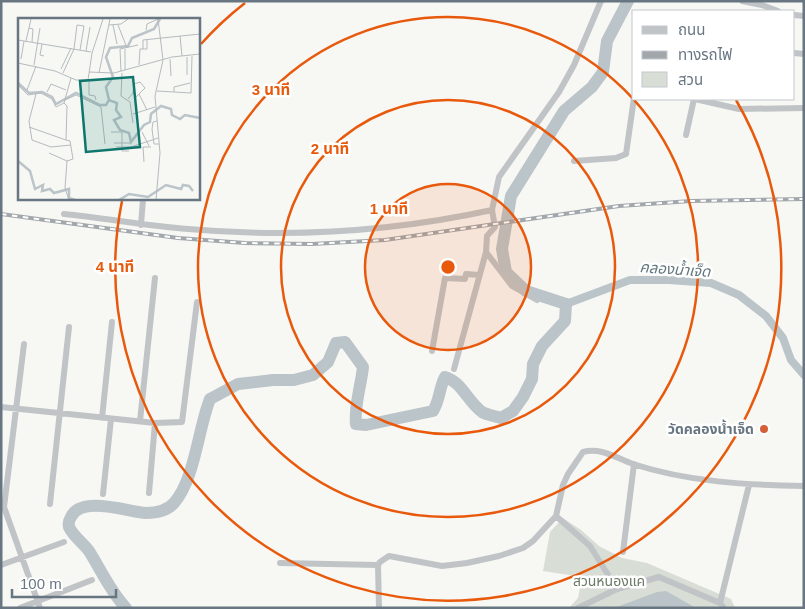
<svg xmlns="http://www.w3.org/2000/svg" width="805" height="609" viewBox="0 0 805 609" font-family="Arial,'Noto Sans Thai',sans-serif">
  <rect width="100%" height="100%" fill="#f7f7f4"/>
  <path fill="#d8ddd5" d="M 563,518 L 581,530 L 599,546 L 622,558 L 647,563 L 731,599 L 735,608 L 569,608 L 578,598 L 582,577 L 543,571 L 550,532 Z"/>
  <path fill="#bbc4c9" d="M 666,591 L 696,608 L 614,608 L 657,592 Z"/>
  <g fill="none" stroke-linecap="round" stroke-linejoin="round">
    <path stroke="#bbc4c9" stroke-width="8" d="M 566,304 L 630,280 L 669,280 L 711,283 L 739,295 L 766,316 L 783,338 L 791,360 L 804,375"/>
    <path stroke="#bbc4c9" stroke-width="12" d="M 126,608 C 110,591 101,570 89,551 C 83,543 73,536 69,527 C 68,523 69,520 71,517 C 81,495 129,512 146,513 C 157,513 167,511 174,503 C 195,479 198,429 210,399 L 238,384 L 273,380 L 294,380 L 313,375 L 328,362 L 336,343 L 345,342 L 363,367 C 361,386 354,406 356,424 L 366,425 L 433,411 C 440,400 439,388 445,377 C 462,382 467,401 482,412 C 487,415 495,416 501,418 L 513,411 L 523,397 L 532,379 L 533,364 L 542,346 L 565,321 L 566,304 L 526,291 L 506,272 L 502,249 L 511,196 L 564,111 L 592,87 L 603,72 L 607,41 L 628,1"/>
    <path stroke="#c0c4c7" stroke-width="6" d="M 742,1 L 762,5 L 778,11
      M 794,15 L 804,16
      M 794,53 L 804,54
      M 695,99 L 739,109 L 804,108
      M 686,135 L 694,99
      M 574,161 L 616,158 L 626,154 L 634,98
      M 492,210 L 495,227 L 487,236 L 486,252 L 512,286 L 537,300
      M 64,214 C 105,218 146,226 188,229 C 291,238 391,232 492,210 L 499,177 L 559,92 L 574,65 L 601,1
      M 141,225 L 143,199
      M 24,344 L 4,507 L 40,608
      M 432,351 L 445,278 L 465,279 L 466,274 L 479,275
      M 454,369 L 486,252
      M 1,407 L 155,423 L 182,422 L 197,302
      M 102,418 L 112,322
      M 140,421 L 155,278
      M 149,493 L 155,423
      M 103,494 L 111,419
      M 50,504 L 69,327
      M 556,516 L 590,546 L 617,589
      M 623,552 L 634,464
      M 280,563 L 378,565
      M 1,565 L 64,542
      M 720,603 L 749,485
      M 20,608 L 92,580
      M 379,608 L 378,565 L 380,562 L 389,556 L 442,566 L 467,563 L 499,556 L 523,548 L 533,541 L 556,516 L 563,485 L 568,474 L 583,452 C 601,447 616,458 633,464 C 688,482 747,485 804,486
      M 578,608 L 617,589 L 659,577 L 720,603 L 724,608"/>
    <defs>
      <path id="rail" d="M 1,214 L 178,238 L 245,243 L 312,244 L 385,240 L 619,206 L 691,201 L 804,199"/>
    </defs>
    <use href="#rail" stroke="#a2a7ac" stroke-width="4"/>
    <use href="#rail" stroke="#fff" stroke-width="2" stroke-dasharray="5.5" stroke-linecap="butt"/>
  </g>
  <circle cx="448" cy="267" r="83" fill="#e8590c" fill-opacity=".12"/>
  <g fill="none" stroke="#e8590c" stroke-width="2.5">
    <circle cx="448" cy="267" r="83"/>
    <circle cx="448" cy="267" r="167"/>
    <circle cx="448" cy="267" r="250"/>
    <path d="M201 44A333 333 0 0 1 245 3M736 100A333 333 0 1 1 122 201"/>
  </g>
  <circle fill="#d55f36" stroke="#fff" stroke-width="2" cx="764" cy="429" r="5"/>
  <g text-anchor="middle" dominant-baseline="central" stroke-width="5" stroke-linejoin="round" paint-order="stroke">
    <g font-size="14" font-weight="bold" fill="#687682" stroke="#fff" text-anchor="end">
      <text x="754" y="429">วัดคลองน้ำเจ็ด</text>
    </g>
    <g font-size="14" fill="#6a7a66" stroke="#fff">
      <text x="609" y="581">สวนหนองแค</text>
    </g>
    <g font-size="15" font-style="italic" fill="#64777f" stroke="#fff">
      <text transform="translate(675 269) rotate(4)">คลองน้ำเจ็ด</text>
    </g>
  </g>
  <g transform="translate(18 18)">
    <rect width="182" height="182" fill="#f7f7f4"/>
    <path fill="none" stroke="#bbc4c9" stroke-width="2.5" d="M 0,65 L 11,75 L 24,74 L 34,79 L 38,86 L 58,75 L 82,87 L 88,87 L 91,82 L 99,85 L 98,92 L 103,99 L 96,102 L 102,112 L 111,115 L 113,124 L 126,107 L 132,104 L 133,96 L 143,88 L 153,91 L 154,97 L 162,101 L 167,97 L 182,100M 91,82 L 88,69 L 95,59 L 88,39 L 92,30 L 110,28 L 114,20 L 136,11 L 142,1M 0,143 L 12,153 L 17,171 L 25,167 L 24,173 L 32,171 L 36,175 L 51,171 L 51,180 L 57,182M 101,182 L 111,176 L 130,179 L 148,167 L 163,171 L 165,167 L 171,168 L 175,173"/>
    <path fill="none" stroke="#b5bbbf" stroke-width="1" d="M 91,7 L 103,6 L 110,1M 95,7 L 99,26M 100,7 L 109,30M 11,10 L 15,11 L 14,24M 128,12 L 129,6 L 140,1M 162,18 L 164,38M 0,22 L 73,34M 8,23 L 13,1M 24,26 L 22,37 L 26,38M 125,31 L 125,22 L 182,16M 68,33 L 72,9M 3,41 L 6,23M 152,41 L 153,58M 0,45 L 37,53 L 58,62 L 70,62 L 74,35 L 85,1M 16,47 L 22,10M 121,47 L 122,31 L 129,31 L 129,22M 43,51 L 53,30M 107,52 L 107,31M 103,53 L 102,31 L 120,27M 71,54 L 96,55 L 154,39 L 182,36M 45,55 L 56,31 L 59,7 L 66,8 L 62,32M 81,55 L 92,1M 104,55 L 103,78 L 112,84 L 115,105M 169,57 L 169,39M 71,62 L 71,77 L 77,78 L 78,82M 0,67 L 10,77 L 23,75 L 34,81 L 38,89 L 46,85M 9,72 L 18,48M 139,73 L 173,75 L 174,38M 29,74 L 33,66 L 48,72M 156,74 L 156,69 L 172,65M 18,76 L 11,103 L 14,122 L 33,129 L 53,127M 121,76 L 129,92M 110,81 L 115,75 L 116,66 L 122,64 L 127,70 L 118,79 L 115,75M 47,82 L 58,77 L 83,89 L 87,126M 115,96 L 137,89M 139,103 L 135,104 L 134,111 L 136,126 L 141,126M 11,109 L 48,122M 93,114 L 104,114 L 104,133 L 111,133M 124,114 L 131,128M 96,125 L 112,125M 98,129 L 113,129 L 140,120M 31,135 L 49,143M 126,144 L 125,129 L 133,129M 51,182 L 47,170 L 49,143 L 55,141 L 52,123 L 48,122 L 49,88 L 46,85 L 53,60M 138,182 L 142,135 L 137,78 L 145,42 L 140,1"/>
    <path fill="#0f766e" fill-opacity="0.15" stroke="#0f766e" stroke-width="2.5" d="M 115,59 L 122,129 L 68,134 L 62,63 Z"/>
    <rect width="182" height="182" fill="none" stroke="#687682" stroke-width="2.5"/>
  </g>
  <circle cx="448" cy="267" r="8" fill="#e8590c" stroke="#fff" stroke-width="2.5"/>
  <g font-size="15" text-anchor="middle" font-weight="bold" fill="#e8590c" stroke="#fff" stroke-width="5" stroke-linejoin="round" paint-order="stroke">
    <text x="271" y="95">3 นาที</text>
    <text x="330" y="154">2 นาที</text>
    <text x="389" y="214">1 นาที</text>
    <text x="115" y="272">4 นาที</text>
  </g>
  <rect width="805" height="609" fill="none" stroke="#687682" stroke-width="5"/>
  <rect x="632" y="10" width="162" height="90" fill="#ffffff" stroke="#c3c8cd"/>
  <rect x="642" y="26" width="25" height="8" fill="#c0c4c7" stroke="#c3c8cd"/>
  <text x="678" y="35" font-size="15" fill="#687682">ถนน</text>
  <rect x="642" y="51" width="25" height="8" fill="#a2a7ac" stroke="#c3c8cd"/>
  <text x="678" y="60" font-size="15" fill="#687682">ทางรถไฟ</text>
  <rect x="642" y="72" width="25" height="15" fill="#d8ddd5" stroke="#c3c8cd"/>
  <text x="678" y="85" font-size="15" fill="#687682">สวน</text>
  <path d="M12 589v8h104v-8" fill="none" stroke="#687682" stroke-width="2.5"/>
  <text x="20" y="589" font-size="15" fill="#687682" stroke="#ffffff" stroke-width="4" paint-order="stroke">100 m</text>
</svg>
